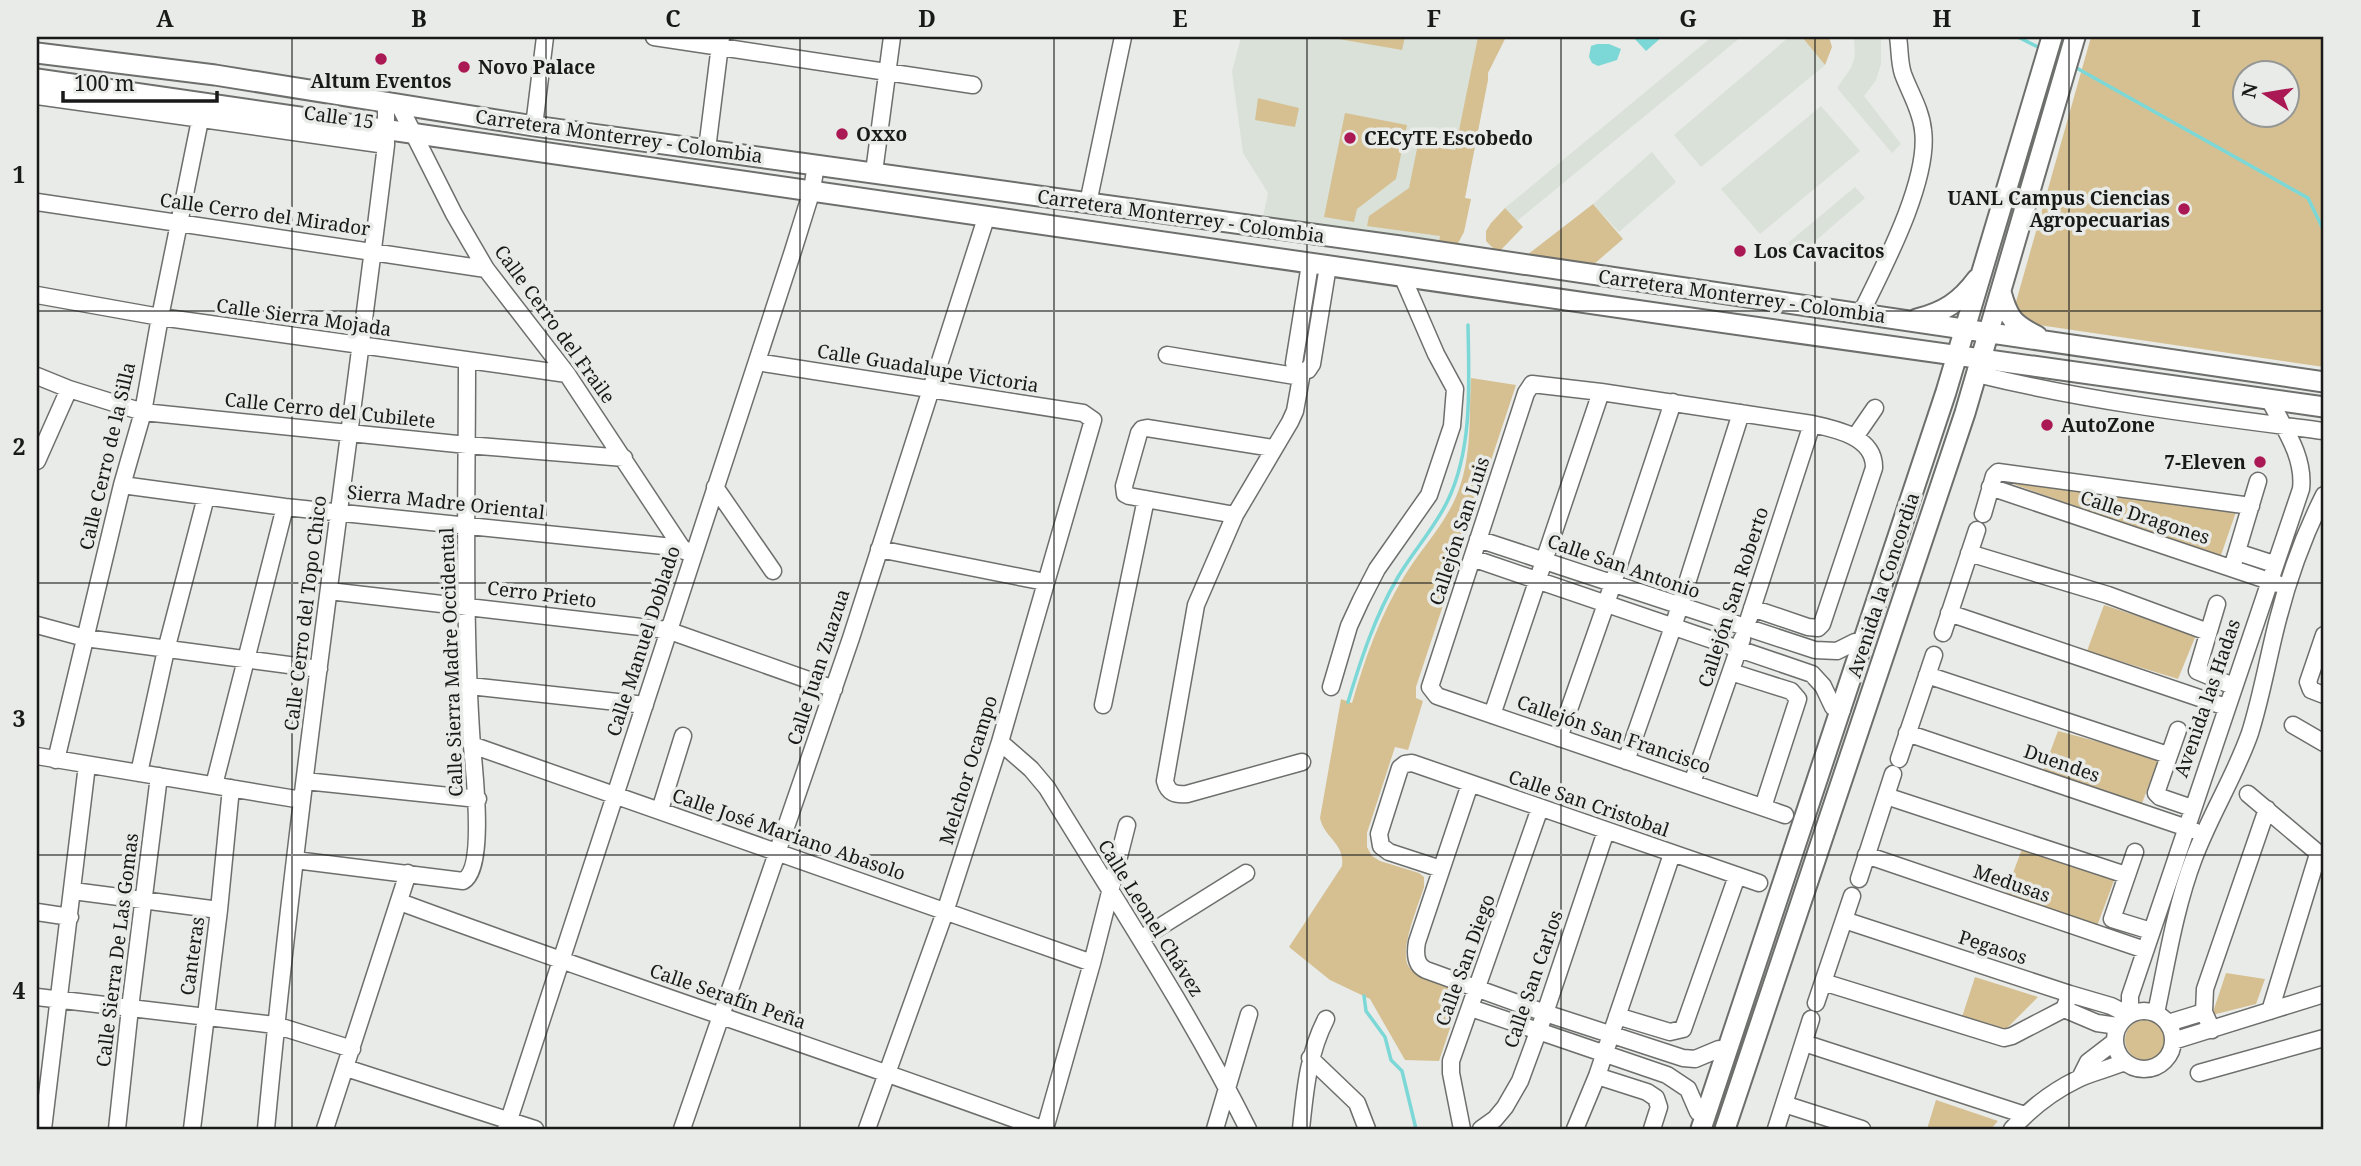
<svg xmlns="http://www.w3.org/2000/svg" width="2361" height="1166" viewBox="0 0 2361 1166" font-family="'Noto Serif',serif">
  <rect width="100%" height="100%" fill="#e9ebe8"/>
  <path fill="#d9e1d8" d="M 1241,37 L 1478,37 L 1438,245 L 1263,217 L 1268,193 L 1243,153 L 1232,72 Z
    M 1712,37 L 1741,37 L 1517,221 L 1505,208 Z
    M 1789,37 L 1802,37 L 1825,65 L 1701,167 L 1674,135 Z
    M 1854,37 L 1881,37 L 1881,64 L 1876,80 L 1864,96 L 1901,144 L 1892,153 L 1837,88 L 1851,68 L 1855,56 Z
    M 1821,106 L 1860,151 L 1760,234 L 1721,189 Z
    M 1652,152 L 1676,182 L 1619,232 L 1593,204 Z
    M 1855,187 L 1865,198 L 1799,255 L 1788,243 Z"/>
  <path fill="#d6c092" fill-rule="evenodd" d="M 1327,37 L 1405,37 L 1402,50 Z
    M 1478,37 L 1506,37 L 1488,73 L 1488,80 L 1465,198 L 1471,199 L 1464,232 L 1456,247 L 1438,245 L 1440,236 L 1367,226 L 1369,216 L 1409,188 L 1418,144 L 1455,150 Z
    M 1802,37 L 1829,37 L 1832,47 L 1825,65 Z
    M 2091,37 L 2324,37 L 2324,367 L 2026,323 L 2016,307 L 2016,302 ZM 2246,74 L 2288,74 L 2288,116 L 2246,116 Z
    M 1258,98 L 1299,108 L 1295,127 L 1255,120 Z
    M 1345,113 L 1407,125 L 1396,179 L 1357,209 L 1354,222 L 1324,217 Z
    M 1593,204 L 1623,239 L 1593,265 L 1527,255 Z
    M 1505,208 L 1523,227 L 1498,253 L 1486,241 L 1486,231 L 1491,223 Z
    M 1471,378 L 1516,385 L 1416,687 L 1416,698 L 1423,701 L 1408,750 L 1395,747 L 1367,833 L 1367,847 L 1372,856 L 1380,861 L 1419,873 L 1424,877 L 1424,887 C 1419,904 1398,952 1409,967 C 1415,976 1428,978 1438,981 C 1447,984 1456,986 1461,995 L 1439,1061 L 1405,1060 L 1370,999 L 1330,980 L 1289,947 L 1342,866 C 1345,843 1324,838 1320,818 L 1341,699 L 1352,703 C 1365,658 1380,615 1405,575 C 1423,546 1448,521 1459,489 C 1472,454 1469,414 1471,378 Z
    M 1999,479 L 2237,509 L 2220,558 Z
    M 2104,605 L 2196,635 L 2178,679 L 2087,651 Z
    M 2058,731 L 2159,758 L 2141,806 L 2043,771 Z
    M 2022,849 L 2115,878 L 2097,926 L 2004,897 Z
    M 2226,973 L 2265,979 L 2256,1004 L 2212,1015 Z
    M 1975,977 L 2038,997 L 2004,1031 L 1962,1017 Z
    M2125 1040a20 20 0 1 1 40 0a20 20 0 1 1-40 0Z
    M 1936,1100 L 1998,1121 L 1991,1129 L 1927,1129 Z"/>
  <path fill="#7cd8d6" d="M 1633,37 L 1662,37 L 1646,51 Z
    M 1597,44 L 1609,44 L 1621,49 L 1617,60 L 1598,66 L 1592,63 L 1589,57 L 1591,46 Z"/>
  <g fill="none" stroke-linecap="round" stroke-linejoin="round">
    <path stroke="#7cd8d6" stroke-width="3.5" d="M 2018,37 L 2042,49
      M 2073,66 L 2308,198 L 2324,231
      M 1348,702 C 1361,659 1375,616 1398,577 C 1413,551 1435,528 1448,500 C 1473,448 1469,382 1468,325
      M 1364,996 L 1366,1011 L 1385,1037 L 1391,1060 L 1402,1071 L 1416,1129"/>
    <defs>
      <path id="minor" d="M 654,37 L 973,85
        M 37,96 L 386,145
        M 398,103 L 454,214 L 486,269 L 567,374 L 684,551
        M 534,126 L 545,37
        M 707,149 L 721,37
        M 874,172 L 892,37
        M 37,202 L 486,269
        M 1088,203 L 1123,37
        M 37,295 L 160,317 L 567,374
        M 1861,313 C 1883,268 1930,180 1923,130 C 1921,110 1910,93 1903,74 C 1899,62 1900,49 1898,37
        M 1167,355 L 1301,377
        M 757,362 L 1083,413 L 1093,420 L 1000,742 L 945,912 L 867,1129
        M 1302,372 L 1296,369 L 1294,363 L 1310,264
        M 1977,374 C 2090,402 2208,416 2324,431
        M 37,376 L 69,389 L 143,412 L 467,445 L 624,458
        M 1855,437 L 1875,408
        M 37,461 L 69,389
        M 122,485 L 285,507 L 683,548
        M 715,487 L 773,571
        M 1990,487 L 2278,584
        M 1983,514 L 1994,476 L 1998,472 L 2251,506
        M 1235,515 L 1129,496 L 1125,494 L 1124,486 L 1139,433 L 1142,429 L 1147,428 L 1273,448
        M 1478,539 L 1815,650 L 1837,651 L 1855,642 L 1863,644
        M 879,549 L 1045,582
        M 2237,552 L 2274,564
        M 1969,553 L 2108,595 L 2208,632
        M 1472,558 L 1812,674 L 1823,686 L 1833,707 L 1842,710
        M 2232,568 L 2258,481
        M 329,591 L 667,630 L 834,689
        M 2217,604 L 2197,671 L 2233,686
        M 1752,608 L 1808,627 L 1818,628 L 1822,624 L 1874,468 C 1875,437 1836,429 1812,424 L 1601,392 L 1532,384 L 1526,393 L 1430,687 L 1437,696 L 1785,815
        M 1949,613 L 2226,707
        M 1749,618 L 1812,424
        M 37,625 L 85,638 L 319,669
        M 1943,633 L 1977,530
        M 2324,635 L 2308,682 L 2311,690 L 2324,695
        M 1731,672 L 1791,691 L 1798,699 L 1763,807
        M 1927,675 L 2168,755
        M 470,686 L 645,705
        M 1331,687 L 1349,626 L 1361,600 L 1377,569 L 1429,495 L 1452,426 L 1455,389 L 1436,354 L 1403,278
        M 1103,705 L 1146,499
        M 1492,715 L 1601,392
        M 2293,725 L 2324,743
        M 2178,730 L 2156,793 L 2160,797 L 2192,808
        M 1907,733 L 2193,830
        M 1559,738 L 1606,604 L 1673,402
        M 1000,742 L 1031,769 L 1047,788 C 1116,901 1189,1011 1248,1129
        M 472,745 L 1092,963
        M 37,756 L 302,800
        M 1899,759 L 1934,655
        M 56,760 L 122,485 L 143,412 L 160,317 L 200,120
        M 1626,761 L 1673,627 L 1741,413
        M 1302,762 L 1187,794 C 1175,795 1168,793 1165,781 L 1196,605 L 1235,515 L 1290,422 L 1295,411 L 1302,372 L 1308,370 L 1312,364 L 1328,266
        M 139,773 L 166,650 L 206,497
        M 305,781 L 478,799
        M 1692,783 L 1742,639
        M 1470,784 L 1417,942 C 1415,953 1415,965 1426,970 L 1545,1013 L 1683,1058 L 1695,1059 L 1719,1049 L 1727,1051
        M 214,785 L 285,507
        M 2248,794 L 2324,858
        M 1886,796 L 2126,875
        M 660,810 L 683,736
        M 2135,852 L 2112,919 L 2151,931
        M 1866,855 L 2145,950
        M 295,860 L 463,881 C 486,869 474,770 472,746 C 463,618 467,489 467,361
        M 1441,869 L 1389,852 L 1381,846 L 1379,834 L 1400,768 L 1405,764 L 1412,763 L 1759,883
        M 1859,879 L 1893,774
        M 73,891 L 219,910
        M 400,902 C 613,981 829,1051 1042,1129
        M 37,912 L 70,917
        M 1844,920 L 2070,994 L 2111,1006 L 2119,1010 L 2126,1017
        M 1142,938 L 1246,873
        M 1823,982 L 2004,1038 L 2012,1036 L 2064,1009 L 2070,994
        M 37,997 L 275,1025 L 352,1049
        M 1816,1003 L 1852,896
        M 1471,1008 L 1667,1075 L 1688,1089 L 1698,1112 L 1706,1115
        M 2064,1009 L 2097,1023 L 2118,1026
        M2115 1040a29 29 0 1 1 58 0a29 29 0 1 1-58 0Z
        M 2270,1011 L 2318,854
        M 2156,1013 C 2167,961 2175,908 2194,858 C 2210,815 2235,776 2250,733 C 2262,695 2268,657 2278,619 C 2289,576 2304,535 2324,495
        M 2130,1014 L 2130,996 L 2301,489 C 2305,456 2283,427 2269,399
        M 1617,1016 L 1670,1032 L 1683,1029 L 1737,876
        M 2168,1023 L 2204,1012
        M 2212,1030 L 2204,1012 L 2205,989 L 2267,809
        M 2173,1041 L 2324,994
        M 1804,1043 L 2025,1115
        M 1310,1058 L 1357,1103 L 1367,1129
        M 346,1068 L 535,1129
        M 2199,1073 L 2324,1038
        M 1597,1076 L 1647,1092 L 1656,1098 L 1659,1107 L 1652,1129
        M 2080,1078 L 2088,1062 L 2114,1042
        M 1784,1104 L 1862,1129
        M 43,1129 L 87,765
        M 117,1129 L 130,1008 L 159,776
        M 192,1129 L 219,910 L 231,788
        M 266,1129 C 297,800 346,473 386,145 L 386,101
        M 325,1129 L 408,873
        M 506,1129 C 602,836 696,543 793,251 L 812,190 L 816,164
        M 682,1129 L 851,638 L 987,215
        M 1045,1129 L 1092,963 L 1127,825
        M 1215,1129 L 1249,1014
        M 1301,1129 C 1305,1091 1308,1054 1326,1019
        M 1462,1129 L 1451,1073 L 1451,1061 L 1540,808
        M 1481,1129 L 1495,1119 L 1505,1107 L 1520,1081 L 1545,1013 L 1606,831
        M 1575,1129 L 1597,1076 L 1672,854
        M 1776,1129 L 1811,1019
        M 2012,1129 C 2030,1109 2053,1091 2078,1079 C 2092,1072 2109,1069 2124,1062"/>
      <path id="major" d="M 37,53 L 215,75 L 534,126 L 1400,246 L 2324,382
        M 37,79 C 799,188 1561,302 2324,407
        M 2001,292 C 2008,318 2013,324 2037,336
        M 1917,319 C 1944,312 1960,302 1977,279
        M 1701,1129 L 1946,392 L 2052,37
        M 1725,1129 L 1965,413 L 2075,37"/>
    </defs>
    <use href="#minor" stroke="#6d6f6c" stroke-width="19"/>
    <use href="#major" stroke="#6d6f6c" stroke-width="23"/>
    <use href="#minor" stroke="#fff" stroke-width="16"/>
    <use href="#major" stroke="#fff" stroke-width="19"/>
  </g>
  <path fill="none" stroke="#181918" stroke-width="2" stroke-opacity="0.55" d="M 292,37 L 292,1129M 546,37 L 546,1129M 800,37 L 800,1129M 1054,37 L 1054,1129M 1307,37 L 1307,1129M 1561,37 L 1561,1129M 1815,37 L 1815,1129M 2069,37 L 2069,1129M 37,311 L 2324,311M 37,583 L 2324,583M 37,855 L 2324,855"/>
  <g fill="#aa1953" stroke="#e9ebe8" stroke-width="2.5">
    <circle cx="381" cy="59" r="7"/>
    <circle cx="464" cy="67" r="7"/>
    <circle cx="842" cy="134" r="7"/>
    <circle cx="1350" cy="138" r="7"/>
    <circle cx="2184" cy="209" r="7"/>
    <circle cx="1740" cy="251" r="7"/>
    <circle cx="2047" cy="425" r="7"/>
    <circle cx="2260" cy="462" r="7"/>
  </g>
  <g text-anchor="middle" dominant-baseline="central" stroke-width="7" stroke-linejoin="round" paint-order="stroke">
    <g font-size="19" font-weight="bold" fill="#181918" stroke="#e9ebe8" text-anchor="start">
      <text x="478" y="67">Novo Palace</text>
      <text x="381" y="81" text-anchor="middle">Altum Eventos</text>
      <text x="856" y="134">Oxxo</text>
      <text x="1364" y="138">CECyTE Escobedo</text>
      <text x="2170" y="198" text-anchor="end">UANL Campus Ciencias<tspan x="2170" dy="22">Agropecuarias</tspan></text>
      <text x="1754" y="251">Los Cavacitos</text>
      <text x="2061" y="425">AutoZone</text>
      <text x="2246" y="462" text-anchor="end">7-Eleven</text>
    </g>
    <g font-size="19" fill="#181918" stroke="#e9ebe8">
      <text transform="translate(339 117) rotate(8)">Calle 15</text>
      <text transform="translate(619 136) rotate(8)">Carretera Monterrey - Colombia</text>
      <text transform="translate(265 214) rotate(8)">Calle Cerro del Mirador</text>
      <text transform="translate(1181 216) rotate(8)">Carretera Monterrey - Colombia</text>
      <text transform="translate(1742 296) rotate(8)">Carretera Monterrey - Colombia</text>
      <text transform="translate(304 317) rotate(8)">Calle Sierra Mojada</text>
      <text transform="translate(555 324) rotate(54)">Calle Cerro del Fraile</text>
      <text transform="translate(928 368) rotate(9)">Calle Guadalupe Victoria</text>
      <text transform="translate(330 410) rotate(6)">Calle Cerro del Cubilete</text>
      <text transform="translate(107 456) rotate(-77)">Calle Cerro de la Silla</text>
      <text transform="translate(446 502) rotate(6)">Sierra Madre Oriental</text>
      <text transform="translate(2145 517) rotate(18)">Calle Dragones</text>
      <text transform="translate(1459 531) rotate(-72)">Callejón San Luis</text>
      <text transform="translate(1624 566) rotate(19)">Calle San Antonio</text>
      <text transform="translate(1883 585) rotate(-72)">Avenida la Concordia</text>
      <text transform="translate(542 594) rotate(7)">Cerro Prieto</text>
      <text transform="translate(1733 597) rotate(-72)">Callejón San Roberto</text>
      <text transform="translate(305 613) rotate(-83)">Calle Cerro del Topo Chico</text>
      <text transform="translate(643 641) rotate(-72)">Calle Manuel Doblado</text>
      <text transform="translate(451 662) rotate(-92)">Calle Sierra Madre Occidental</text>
      <text transform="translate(818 667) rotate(-72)">Calle Juan Zuazua</text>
      <text transform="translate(2207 698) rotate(-71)">Avenida las Hadas</text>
      <text transform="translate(1614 734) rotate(19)">Callejón San Francisco</text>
      <text transform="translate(2062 763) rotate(19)">Duendes</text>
      <text transform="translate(968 770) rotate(-73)">Melchor Ocampo</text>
      <text transform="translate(1589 803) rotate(19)">Calle San Cristobal</text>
      <text transform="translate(789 834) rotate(19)">Calle José Mariano Abasolo</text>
      <text transform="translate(2012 883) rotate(19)">Medusas</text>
      <text transform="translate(1151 918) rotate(58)">Calle Leonel Chávez</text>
      <text transform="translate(1993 947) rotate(18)">Pegasos</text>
      <text transform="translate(117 950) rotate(-83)">Calle Sierra De Las Gomas</text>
      <text transform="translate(192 956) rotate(-82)">Canteras</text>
      <text transform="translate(1465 960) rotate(-70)">Calle San Diego</text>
      <text transform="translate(1533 979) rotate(-71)">Calle San Carlos</text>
      <text transform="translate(728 996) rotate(19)">Calle Serafín Peña</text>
    </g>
  </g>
  <rect width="2361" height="1166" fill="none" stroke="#e9ebe8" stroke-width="77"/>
  <g transform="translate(2266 94) rotate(282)"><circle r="33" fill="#e9ebe8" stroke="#959795" stroke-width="2"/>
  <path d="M0-5L12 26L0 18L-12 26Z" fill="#aa1953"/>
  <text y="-10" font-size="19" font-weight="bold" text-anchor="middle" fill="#181918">N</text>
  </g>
  <path d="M63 91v10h154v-10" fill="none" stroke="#181918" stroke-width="3.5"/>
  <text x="74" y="91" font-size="21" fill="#181918" stroke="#e9ebe8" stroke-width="5" paint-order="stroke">100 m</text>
  <rect x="38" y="38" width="2284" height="1090" fill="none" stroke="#181918" stroke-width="2.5"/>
  <g font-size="23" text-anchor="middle" font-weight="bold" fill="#181918">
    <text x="165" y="27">A</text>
    <text x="419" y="27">B</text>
    <text x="673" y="27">C</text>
    <text x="927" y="27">D</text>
    <text x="1180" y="27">E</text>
    <text x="1434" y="27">F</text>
    <text x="1688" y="27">G</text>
    <text x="1942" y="27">H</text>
    <text x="2196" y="27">I</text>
    <text x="19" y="183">1</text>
    <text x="19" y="455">2</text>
    <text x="19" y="727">3</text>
    <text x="19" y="999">4</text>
  </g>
</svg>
